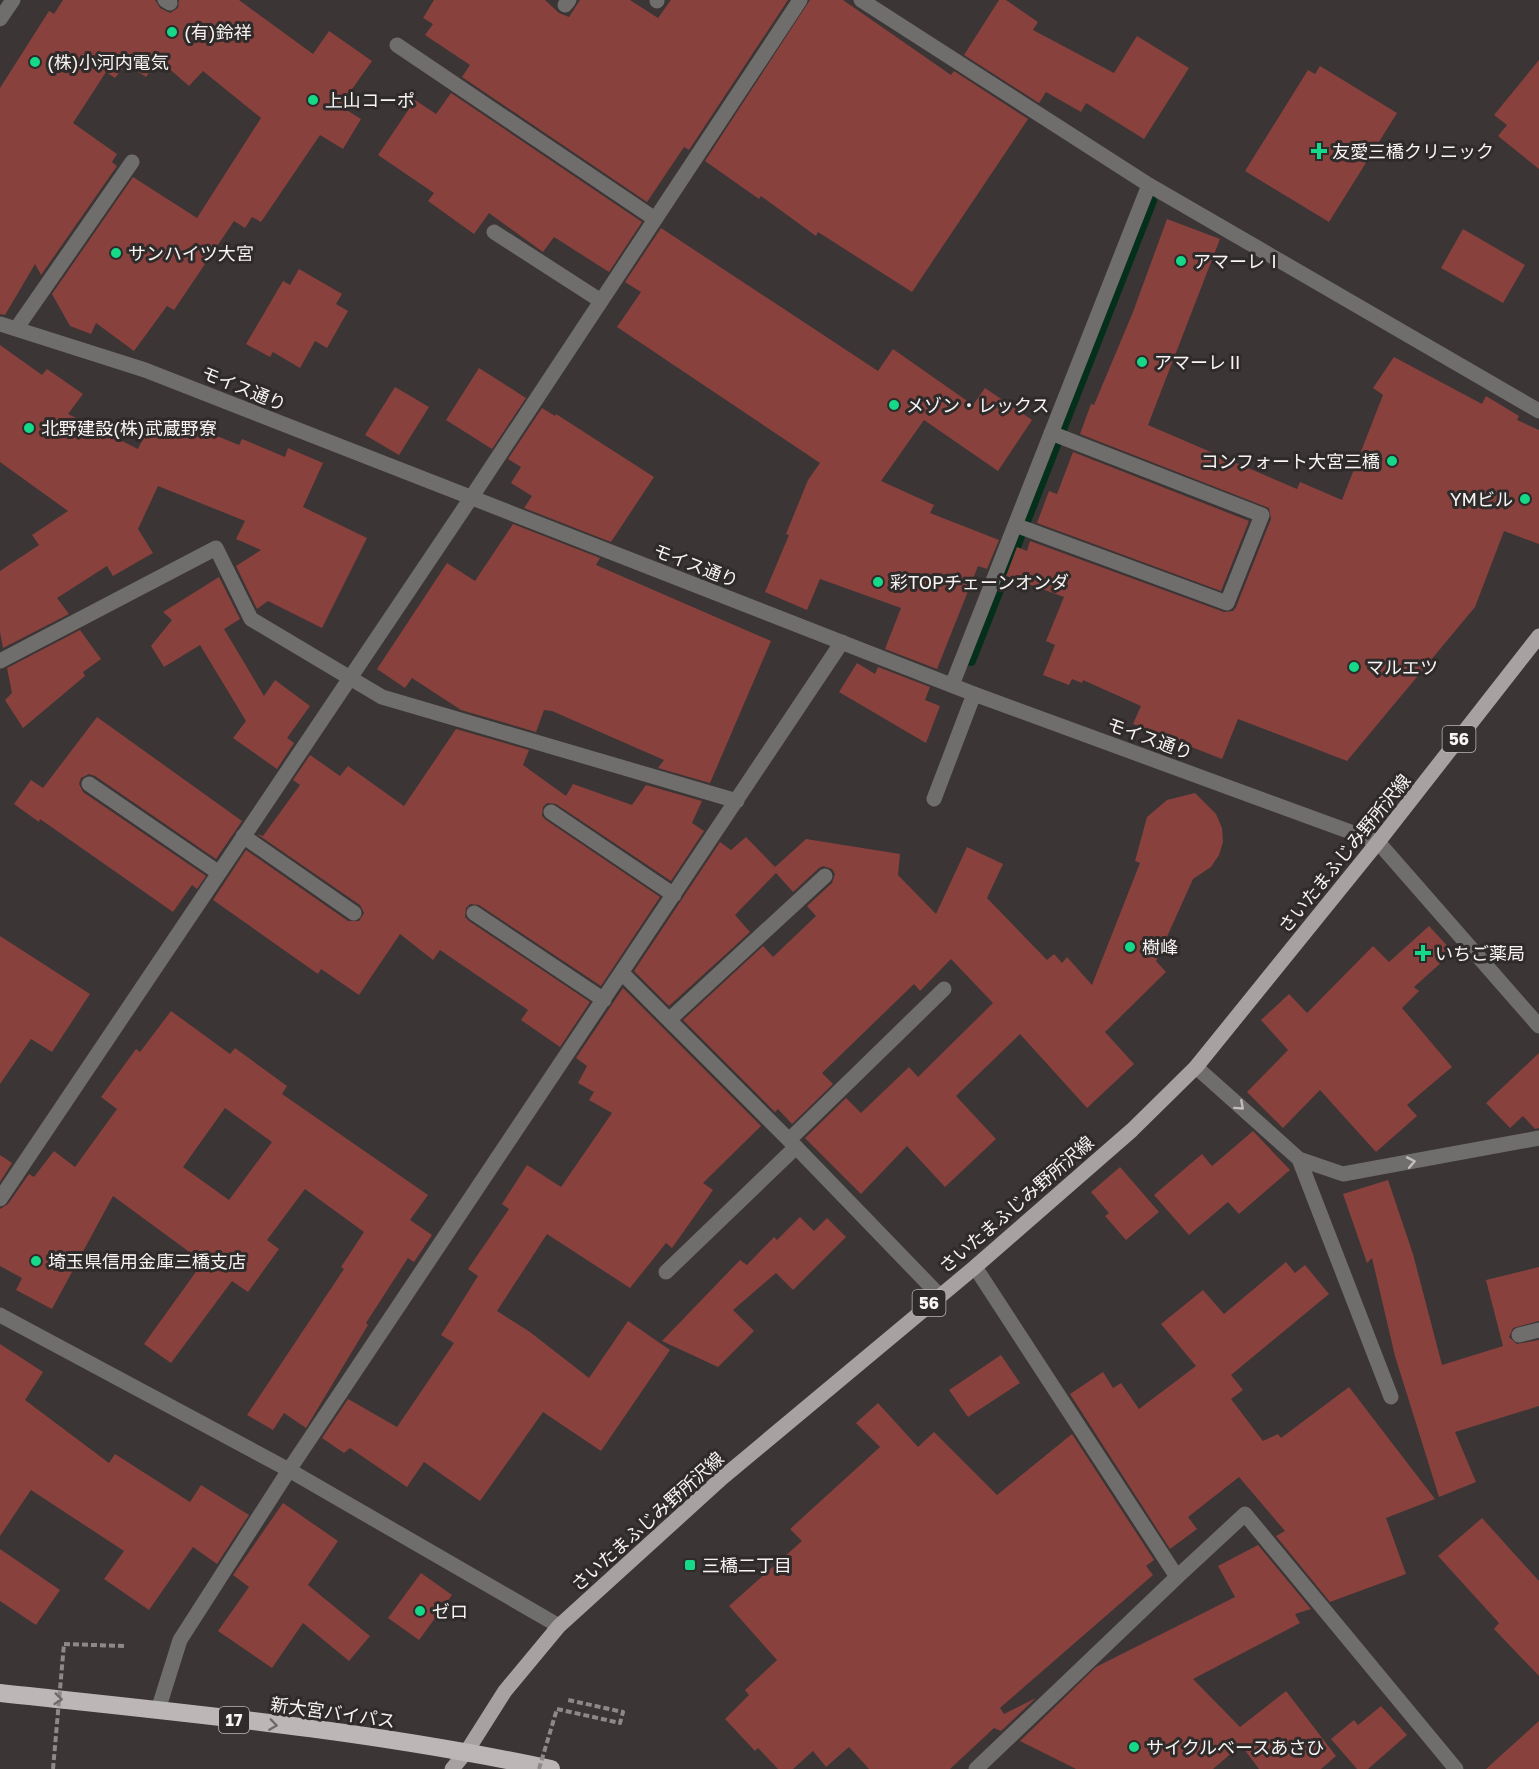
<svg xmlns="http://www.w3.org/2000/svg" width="1539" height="1769" viewBox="0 0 1539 1769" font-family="'Golos Text','Noto Sans JP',sans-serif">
  <rect width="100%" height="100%" fill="#3b3535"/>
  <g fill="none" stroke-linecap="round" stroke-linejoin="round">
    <path stroke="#042f1b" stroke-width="10" d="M 971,661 L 1152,201"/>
  </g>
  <path fill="#89413d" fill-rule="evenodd" d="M 63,0 L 155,0 L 160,8 L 170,13 L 178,8 L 179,0 L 239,0 L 313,54 L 329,31 L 372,61 L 340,106 L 361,119 L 343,149 L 320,135 L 261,222 L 252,217 L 245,228 L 234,221 L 174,310 L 167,306 L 134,351 L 96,323 L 91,334 L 70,326 L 52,294 L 133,177 L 197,218 L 261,118 L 203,71 L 189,86 L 158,59 L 146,77 L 126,64 L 115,78 L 106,72 L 73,123 L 117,154 L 112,162 L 117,166 L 41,275 L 35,264 L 5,315 L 0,314 L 0,88 L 49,11 L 54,14 Z
    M 434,0 L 545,0 L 559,13 L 569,17 L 580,0 L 630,0 L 658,18 L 671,0 L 788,0 L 689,150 L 684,147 L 647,202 L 462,77 L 470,65 L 425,35 L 433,24 L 423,18 Z
    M 810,0 L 843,0 L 951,75 L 954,71 L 1028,119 L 912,292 L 818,232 L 816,236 L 761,196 L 759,199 L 705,161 Z
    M 999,0 L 1006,0 L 1038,22 L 1033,30 L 1114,73 L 1137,36 L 1189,68 L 1144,139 L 1086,103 L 1081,112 L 1046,92 L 1039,103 L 964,55 Z
    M 1539,60 L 1539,169 L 1498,136 L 1507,125 L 1494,115 Z
    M 1320,66 L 1397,113 L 1329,222 L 1245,171 L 1308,70 L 1315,74 Z
    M 451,93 L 642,222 L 609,272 L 554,237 L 543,252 L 489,213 L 474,234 L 428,201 L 434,193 L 378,155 L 415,100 L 436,114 Z
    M 1167,219 L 1220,239 L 1148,425 L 1297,489 L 1300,482 L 1342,500 L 1383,395 L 1373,388 L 1394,357 L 1482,404 L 1486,396 L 1519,416 L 1517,420 L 1539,430 L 1539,544 L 1504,531 L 1475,607 L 1347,761 L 1238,719 L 1222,759 L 1133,724 L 1141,706 L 1083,680 L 1082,683 L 1072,679 L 1069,685 L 1043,675 L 1055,645 L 1046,641 L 1064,597 L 1006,576 L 1017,547 L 1027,551 L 1030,541 L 1224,612 L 1233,611 L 1236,607 L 1271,519 L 1269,508 L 1080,434 L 1091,404 L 1094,405 L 1133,312 Z
    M 661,228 L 878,371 L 893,349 L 973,405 L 985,388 L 1032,420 L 998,471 L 924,420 L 881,481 L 934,505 L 930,513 L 999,540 L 987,569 L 978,566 L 937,669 L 885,649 L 901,608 L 820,579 L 807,610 L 765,592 L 789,535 L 786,534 L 808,480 L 820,463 L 617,327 L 641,292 L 625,282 Z
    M 1463,229 L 1525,265 L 1503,303 L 1441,268 Z
    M 299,269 L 342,294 L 336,304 L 348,311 L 327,348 L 315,341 L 300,368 L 273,352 L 270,357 L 246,344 L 283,281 L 290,285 Z
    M 0,345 L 42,375 L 47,369 L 83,394 L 68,414 L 138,449 L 151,421 L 190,439 L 195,427 L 239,445 L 242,439 L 285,457 L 288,448 L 323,463 L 303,507 L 367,538 L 322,628 L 268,601 L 257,609 L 236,566 L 261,550 L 236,539 L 245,521 L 158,486 L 138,529 L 153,553 L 113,576 L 107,566 L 57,598 L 69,614 L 3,648 L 0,632 L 0,571 L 39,545 L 32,535 L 68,511 L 0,462 Z
    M 479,368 L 526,398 L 492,449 L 446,420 Z
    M 395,387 L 429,407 L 399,455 L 365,435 Z
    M 542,408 L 555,416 L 556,414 L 654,477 L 611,542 L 524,508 L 532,496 L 511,483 L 521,467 L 508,459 Z
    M 1073,452 L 1249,521 L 1221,591 L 1037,523 L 1049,491 L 1057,494 Z
    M 513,524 L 600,558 L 596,565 L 771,641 L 710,783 L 658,768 L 664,760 L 552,711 L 544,710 L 536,732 L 461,710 L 412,678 L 405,688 L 377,669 L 447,563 L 475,581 Z
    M 219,577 L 240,619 L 224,629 L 264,696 L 275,680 L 310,706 L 287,738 L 294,743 L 277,769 L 233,738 L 246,721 L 200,645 L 164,667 L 151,646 L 172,620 L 163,612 Z
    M 80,630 L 101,659 L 83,672 L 85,676 L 23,728 L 5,700 L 12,693 L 7,668 Z
    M 857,663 L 875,674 L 878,667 L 930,687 L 925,700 L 940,706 L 926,743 L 839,692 Z
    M 97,717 L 242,821 L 216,859 L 95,776 L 89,774 L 81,778 L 79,784 L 83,792 L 206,876 L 197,889 L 192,885 L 173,912 L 40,819 L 39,822 L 14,804 L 31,780 L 43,788 Z
    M 456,729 L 529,750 L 523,765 L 566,796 L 573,784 L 632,805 L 646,785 L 702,801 L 692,823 L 704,831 L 671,881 L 556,804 L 547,803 L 543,807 L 542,816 L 546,820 L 660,897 L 601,986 L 479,905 L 470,904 L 466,908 L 465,917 L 469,921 L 590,1002 L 560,1047 L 521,1020 L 528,1010 L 440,950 L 433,960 L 400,934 L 359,995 L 321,969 L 318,974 L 213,900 L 246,850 L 348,921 L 359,921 L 364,913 L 360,905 L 257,834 L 263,836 L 300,785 L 293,780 L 310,755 L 340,776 L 348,766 L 404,806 Z
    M 1195,793 L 1216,814 L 1222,828 L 1223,842 L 1219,855 L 1211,867 L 1193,879 L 1156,961 L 1166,972 L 1105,1032 L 1134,1064 L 1087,1108 L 1020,1034 L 956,1096 L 996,1139 L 945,1187 L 907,1146 L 861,1194 L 805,1138 L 846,1098 L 861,1113 L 909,1067 L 918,1077 L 993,1003 L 951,959 L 920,991 L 914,984 L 822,1073 L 833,1084 L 792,1124 L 778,1109 L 775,1112 L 683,1020 L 763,946 L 773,957 L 816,916 L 807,906 L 832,883 L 835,874 L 832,869 L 823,866 L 819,868 L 793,892 L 776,873 L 735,915 L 750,932 L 669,1006 L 634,971 L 720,842 L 731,850 L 746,837 L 775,867 L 806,839 L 900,854 L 898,875 L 936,914 L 967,847 L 1003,864 L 987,898 L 1047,960 L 1054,954 L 1062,963 L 1067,957 L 1092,985 L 1140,863 L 1135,861 L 1147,817 L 1167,800 Z
    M 1429,926 L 1453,952 L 1414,987 L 1419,991 L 1402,1008 L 1452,1067 L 1407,1105 L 1417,1116 L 1376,1152 L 1320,1090 L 1283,1128 L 1247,1092 L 1288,1050 L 1261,1020 L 1289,994 L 1307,1013 L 1373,946 L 1389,962 Z
    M 0,936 L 90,994 L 52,1052 L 31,1039 L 0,1084 Z
    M 623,988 L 761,1126 L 703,1183 L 713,1190 L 672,1248 L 666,1243 L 630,1288 L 547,1234 L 497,1311 L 530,1332 L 589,1378 L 628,1321 L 670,1350 L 601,1451 L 543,1412 L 480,1501 L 424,1462 L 407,1487 L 350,1448 L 344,1453 L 322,1438 L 348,1399 L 397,1427 L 454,1343 L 441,1335 L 478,1276 L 468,1269 L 509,1209 L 502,1204 L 527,1165 L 561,1187 L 612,1113 L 589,1100 L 594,1092 L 578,1083 L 587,1066 L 576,1058 Z
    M 171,1011 L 230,1054 L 235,1048 L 287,1086 L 282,1094 L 428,1195 L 410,1220 L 432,1235 L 414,1262 L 408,1258 L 366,1323 L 368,1325 L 306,1428 L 284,1413 L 273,1430 L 247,1415 L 344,1269 L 341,1267 L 364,1232 L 305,1189 L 267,1240 L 279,1249 L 248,1292 L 232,1281 L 171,1363 L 144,1344 L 203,1262 L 113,1196 L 52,1309 L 16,1290 L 22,1278 L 0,1266 L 0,1209 L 8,1204 L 29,1174 L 34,1177 L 54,1151 L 75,1167 L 117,1109 L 101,1097 L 136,1049 L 140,1052 ZM 225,1108 L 272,1142 L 229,1200 L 183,1167 Z
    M 1539,1053 L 1539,1128 L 1535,1129 L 1523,1116 L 1510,1128 L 1486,1103 Z
    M 1253,1131 L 1290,1170 L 1239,1214 L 1228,1202 L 1189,1235 L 1154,1195 L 1202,1154 L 1212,1166 Z
    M 0,1155 L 12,1163 L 0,1182 Z
    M 1120,1167 L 1159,1212 L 1126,1240 L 1105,1216 L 1109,1213 L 1091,1192 Z
    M 1388,1180 L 1413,1254 L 1442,1365 L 1503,1346 L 1486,1280 L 1539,1267 L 1539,1321 L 1513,1328 L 1509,1337 L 1517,1344 L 1539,1340 L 1539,1406 L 1455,1432 L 1476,1482 L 1439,1497 L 1395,1356 L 1372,1258 L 1367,1263 L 1343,1194 Z
    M 800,1217 L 814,1231 L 827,1218 L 846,1237 L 793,1290 L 776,1273 L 733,1310 L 754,1331 L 718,1367 L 662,1341 L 740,1260 L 747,1265 L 774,1237 L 777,1240 Z
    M 1286,1262 L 1295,1273 L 1305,1265 L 1329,1294 L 1231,1375 L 1243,1390 L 1231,1399 L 1263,1441 L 1278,1434 L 1281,1438 L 1349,1387 L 1435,1499 L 1386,1518 L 1406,1574 L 1330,1602 L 1276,1536 L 1285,1531 L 1239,1477 L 1188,1517 L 1197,1529 L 1170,1549 L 1070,1394 L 1103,1372 L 1113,1388 L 1121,1383 L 1139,1409 L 1196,1366 L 1161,1324 L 1203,1290 L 1224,1314 Z
    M 0,1344 L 43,1372 L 25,1400 L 109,1463 L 115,1454 L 190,1502 L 201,1485 L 249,1515 L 217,1564 L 193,1547 L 149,1610 L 104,1579 L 124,1551 L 31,1490 L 0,1536 Z
    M 1001,1355 L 1020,1383 L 968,1417 L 949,1390 Z
    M 878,1403 L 918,1447 L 934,1432 L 997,1495 L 1072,1434 L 1154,1560 L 1146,1566 L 1153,1575 L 1000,1708 L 1004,1714 L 1036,1698 L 1001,1731 L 994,1728 L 950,1769 L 869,1769 L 849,1747 L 826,1767 L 813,1751 L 793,1769 L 778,1769 L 758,1748 L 755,1751 L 725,1719 L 749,1695 L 745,1690 L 777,1660 L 729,1606 L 802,1541 L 790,1529 L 880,1447 L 856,1423 Z
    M 283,1503 L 338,1541 L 308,1585 L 370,1636 L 349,1661 L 303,1623 L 272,1668 L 218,1631 L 249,1587 L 233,1575 Z
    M 1482,1518 L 1539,1581 L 1539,1676 L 1494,1629 L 1499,1623 L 1438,1556 Z
    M 1258,1545 L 1311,1609 L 1295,1614 L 1300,1623 L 1193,1679 L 1240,1727 L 1286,1691 L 1336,1756 L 1321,1769 L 1259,1769 L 1241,1745 L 1213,1769 L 1076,1769 L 1020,1741 L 1096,1667 L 1235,1597 L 1218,1566 Z
    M 0,1549 L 60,1590 L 36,1625 L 0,1601 Z
    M 421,1573 L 452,1595 L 419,1640 L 388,1618 Z
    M 1381,1706 L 1407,1735 L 1368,1769 L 1357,1769 L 1331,1739 L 1354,1720 L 1358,1725 Z
    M 1539,1721 L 1539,1769 L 1486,1769 Z"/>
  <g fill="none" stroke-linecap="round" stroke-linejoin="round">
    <path stroke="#8e8989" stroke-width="4" stroke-dasharray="6 3" stroke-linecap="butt" d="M 64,1644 L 125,1646
      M 557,1709 L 620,1723 L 623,1712 L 568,1700"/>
    <path stroke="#706d6d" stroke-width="15" d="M 165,0 L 170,3
      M 861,0 L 1149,185 L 1539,411
      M 657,1 L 657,0
      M 565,5 L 569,0
      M 0,19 L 13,0
      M 397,45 L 655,219
      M 494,232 L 601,301
      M 0,324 L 145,370 L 974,694 L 1378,842 L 1539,1026
      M 16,329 L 132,162
      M 1015,525 L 1227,603 L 1262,515 L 1051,433
      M 0,661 L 216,548 L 251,619 L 382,697 L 737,801
      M 952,685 L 1149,185
      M 89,784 L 219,873
      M 934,799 L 974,694
      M 551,812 L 674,895
      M 243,836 L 354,913
      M 474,913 L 604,1000
      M 622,973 L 796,1147 L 939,1295
      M 669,1020 L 825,876
      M 1196,1067 L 1299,1159 L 1343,1174 L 1539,1138
      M 789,1140 L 944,989
      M 1299,1159 L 1391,1397
      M 0,1199 L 471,498 L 800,0
      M 975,1267 L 1177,1577 L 1245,1514 L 1456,1769
      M 666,1272 L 796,1147
      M 0,1315 L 289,1470 L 559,1626
      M 1519,1335 L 1539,1330
      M 158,1710 L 180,1640 L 289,1470 L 842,642
      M 976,1769 L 1177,1577"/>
    <path stroke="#a7a2a1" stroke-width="15" d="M 452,1769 L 467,1751 L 505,1691 L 559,1626 L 722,1478 L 975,1267 L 1132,1130 L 1196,1067 L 1378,842 L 1539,636"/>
    <path stroke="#bdb6b6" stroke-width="18" d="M 0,1693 C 184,1713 370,1730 551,1769"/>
    <path stroke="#8e8989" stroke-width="4" stroke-dasharray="6 3" stroke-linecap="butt" d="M 53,1769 L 64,1644
      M 539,1769 L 557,1709"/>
  </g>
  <defs><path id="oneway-chevron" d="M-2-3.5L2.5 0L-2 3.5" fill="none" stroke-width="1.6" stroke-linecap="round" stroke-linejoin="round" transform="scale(1.5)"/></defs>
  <g stroke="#c1bebd">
    <use href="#oneway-chevron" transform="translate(1240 1106) rotate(42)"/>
    <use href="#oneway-chevron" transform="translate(1411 1162) rotate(-11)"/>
  </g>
  <g stroke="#6f6a6a">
    <use href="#oneway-chevron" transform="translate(58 1699) rotate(6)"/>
    <use href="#oneway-chevron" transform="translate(273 1725) rotate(8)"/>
  </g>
  <g fill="#15d989" stroke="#302b2b" stroke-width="2">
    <circle cx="172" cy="32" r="6"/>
    <circle cx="35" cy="62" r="6"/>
    <circle cx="313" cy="100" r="6"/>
    <path d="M1316 142h6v6h6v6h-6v6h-6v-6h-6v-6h6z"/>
    <circle cx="116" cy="253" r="6"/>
    <circle cx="1181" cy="261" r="6"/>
    <circle cx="1142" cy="362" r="6"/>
    <circle cx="894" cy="405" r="6"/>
    <circle cx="29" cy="428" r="6"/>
    <circle cx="1392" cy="461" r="6"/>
    <circle cx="1525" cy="499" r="6"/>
    <circle cx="878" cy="582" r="6"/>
    <circle cx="1354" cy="667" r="6"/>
    <circle cx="1130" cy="947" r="6"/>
    <path d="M1420 944h6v6h6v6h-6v6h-6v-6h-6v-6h6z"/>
    <circle cx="36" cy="1261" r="6"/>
    <rect x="684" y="1559" width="12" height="12" rx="3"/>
    <circle cx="420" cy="1611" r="6"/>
    <circle cx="1134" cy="1747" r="6"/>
  </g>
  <g text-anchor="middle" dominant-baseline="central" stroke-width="6" stroke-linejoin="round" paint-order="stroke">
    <g fill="#302b2b" stroke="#bbb8b7" stroke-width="1.5">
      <rect x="1442.5" y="726" width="33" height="26" rx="4.5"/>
      <rect x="912.5" y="1290" width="33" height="26" rx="4.5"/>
      <rect x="219" y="1707" width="30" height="26" rx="4.5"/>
    </g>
    <g font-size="16" font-weight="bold" fill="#f7f4f3">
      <text x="1459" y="739">56</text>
      <text x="929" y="1303">56</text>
      <text x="234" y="1720">17</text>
    </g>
    <g font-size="18" fill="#f7f4f3" stroke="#302b2b" text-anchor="start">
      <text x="184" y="32">(有)鈴祥</text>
      <text x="47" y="62">(株)小河内電気</text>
      <text x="325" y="100">上山コーポ</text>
      <text x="1332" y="151">友愛三橋クリニック</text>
      <text x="128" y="253">サンハイツ大宮</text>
      <text x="1193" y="261">アマーレⅠ</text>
      <text x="1154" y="362">アマーレⅡ</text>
      <text x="906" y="405">メゾン・レックス</text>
      <text x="41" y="428">北野建設(株)武蔵野寮</text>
      <text x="1380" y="461" text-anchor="end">コンフォート大宮三橋</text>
      <text x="1513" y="499" text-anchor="end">YMビル</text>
      <text x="890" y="582">彩TOPチェーンオンダ</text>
      <text x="1366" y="667">マルエツ</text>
      <text x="1142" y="947">樹峰</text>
      <text x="1435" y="953">いちご薬局</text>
      <text x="48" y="1261">埼玉県信用金庫三橋支店</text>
      <text x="702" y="1565">三橋二丁目</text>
      <text x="432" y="1611">ゼロ</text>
      <text x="1146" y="1747">サイクルベースあさひ</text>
    </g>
    <g font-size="18" fill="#f7f4f3" stroke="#302b2b">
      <text transform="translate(244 388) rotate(22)">モイス通り</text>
      <text transform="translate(696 565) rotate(21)">モイス通り</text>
      <text transform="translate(1150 738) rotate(20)">モイス通り</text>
      <text transform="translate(1344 853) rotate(-51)">さいたまふじみ野所沢線</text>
      <text transform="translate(1016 1204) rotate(-41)">さいたまふじみ野所沢線</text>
      <text transform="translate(647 1521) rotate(-42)">さいたまふじみ野所沢線</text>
      <text transform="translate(333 1712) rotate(8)">新大宮バイパス</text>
    </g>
  </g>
</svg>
